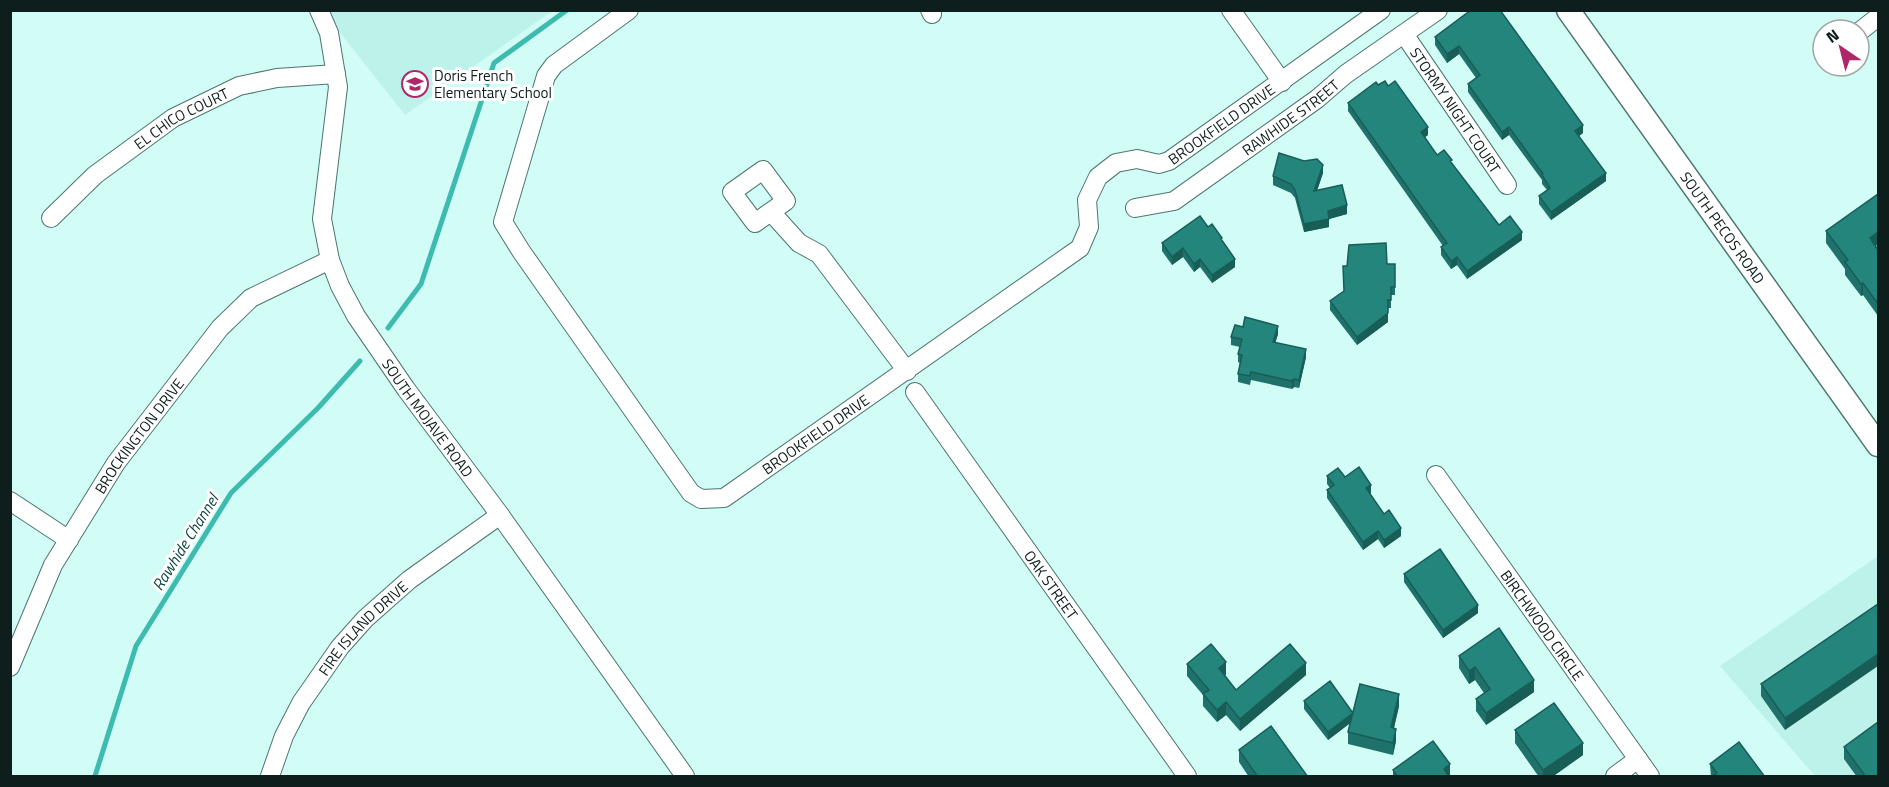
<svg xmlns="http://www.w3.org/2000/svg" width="1889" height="787" viewBox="0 0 1889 787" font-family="'Titillium Web',sans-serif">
  <rect width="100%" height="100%" fill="#d1fdf6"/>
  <path fill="#bcf2ea" d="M 323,11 L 552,11 L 405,115 Z
    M 1878,556 L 1878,776 L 1815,776 L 1720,666 Z"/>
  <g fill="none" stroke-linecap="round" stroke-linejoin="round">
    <path stroke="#3dbbaf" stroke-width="5" d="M 388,328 L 421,284 L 494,63 L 567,10
      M 95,776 L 136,646 L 231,493 L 318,408 L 360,361"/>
    <defs>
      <g id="minor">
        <path id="s1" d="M 319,10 L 329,33 L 338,87 L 322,219 L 330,260 L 340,286 L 356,316 L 406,389 L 500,515 L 685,776"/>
        <path id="s2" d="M 629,10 L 554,65 L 546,76 L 503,222 L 521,251 L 691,493 L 701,499 L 724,498 L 1080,248 L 1089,227 L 1087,200 L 1098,177 L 1116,163 L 1137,159 L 1159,164 L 1169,161 L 1381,10"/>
        <path d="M 930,10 L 932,14"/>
        <path d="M 1231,10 L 1282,82"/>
        <path d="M 1859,32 L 1878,17"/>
        <path id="s3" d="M 1404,34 L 1507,185"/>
        <path d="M 763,170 L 786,201 L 755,223 L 732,192 Z"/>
        <path id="s4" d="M 1135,208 L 1174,201 L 1317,99 L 1346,74 L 1438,10"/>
        <path d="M 771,212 L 799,243 L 819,254 L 907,371"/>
        <path id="s5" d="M 51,218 L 95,175 L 173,118 L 239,86 L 277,78 L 336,74"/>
        <path id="s6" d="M 915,392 L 1187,776"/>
        <path id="s7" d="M 1436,475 L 1650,776"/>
        <path d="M 10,501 L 69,540"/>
        <path id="s8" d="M 10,667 L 53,565 L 116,463 L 220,328 L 251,298 L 330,260"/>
        <path id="s9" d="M 270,776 L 284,736 L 301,703 L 340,647 L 365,619 L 409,580 L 500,515"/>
        <path d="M 1615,776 L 1638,759"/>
      </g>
      <g id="major">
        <path id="s10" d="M 1568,10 L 1878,445"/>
      </g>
    </defs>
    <use href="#minor" stroke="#4d7570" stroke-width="20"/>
    <use href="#major" stroke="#4d7570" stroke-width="25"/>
    <use href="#minor" stroke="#fff" stroke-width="18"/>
    <use href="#major" stroke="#fff" stroke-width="22"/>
  </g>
  <path fill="#1f726b" d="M 1471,10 L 1583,133 L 1579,136 L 1606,181 L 1551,220 L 1539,204 L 1539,196 L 1547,190 L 1542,184 L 1542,180 L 1509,135 L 1502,140 L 1468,92 L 1468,84 L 1476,78 L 1459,54 L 1447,63 L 1435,45 L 1435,37 Z
    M 1378,85 L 1428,135 L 1425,137 L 1437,155 L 1452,163 L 1499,225 L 1522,240 L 1467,279 L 1457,265 L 1451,269 L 1441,255 L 1441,247 L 1443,246 L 1348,111 L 1348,103 Z
    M 1323,173 L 1317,191 L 1347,214 L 1329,219 L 1329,227 L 1304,232 L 1295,198 L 1291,193 L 1273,185 L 1273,176 Z
    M 1208,227 L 1222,242 L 1235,267 L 1212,283 L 1200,267 L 1194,272 L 1183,257 L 1172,265 L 1162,251 L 1162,243 Z
    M 1826,231 L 1878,244 L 1876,246 L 1878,250 L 1878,316 L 1863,295 L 1861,296 L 1845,275 L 1845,269 L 1826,243 Z
    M 1387,264 L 1395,264 L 1395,295 L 1391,295 L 1391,308 L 1388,308 L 1388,322 L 1357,345 L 1330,310 L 1330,301 Z
    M 1243,327 L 1278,334 L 1275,343 L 1306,357 L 1299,388 L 1294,387 L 1292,389 L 1251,380 L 1250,385 L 1238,382 L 1238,374 L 1240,363 L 1238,362 L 1238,354 L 1240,347 L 1231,345 L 1231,337 Z
    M 1327,476 L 1345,477 L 1371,493 L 1370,494 L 1384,514 L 1401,536 L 1384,548 L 1378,539 L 1363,550 L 1327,498 L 1327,490 L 1330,488 L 1327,484 Z
    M 1404,574 L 1478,613 L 1443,638 L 1404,582 Z
    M 1878,604 L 1785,730 L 1761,696 L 1761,684 Z
    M 1459,656 L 1534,692 L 1486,725 L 1476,711 L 1476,699 L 1484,693 L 1475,680 L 1469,684 L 1459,668 Z
    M 1187,664 L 1226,674 L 1225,676 L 1236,690 L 1306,675 L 1240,731 L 1226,715 L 1217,722 L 1203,706 L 1203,695 L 1187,676 Z
    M 1304,701 L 1353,712 L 1399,706 L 1394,728 L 1396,741 L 1393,755 L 1348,744 L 1348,732 L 1350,723 L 1328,740 L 1304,709 Z
    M 1515,730 L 1583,755 L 1552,777 L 1539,777 L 1515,743 Z
    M 1844,747 L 1878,777 L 1857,777 L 1844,759 Z
    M 1239,750 L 1308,777 L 1249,777 L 1239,762 Z
    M 1710,764 L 1765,777 L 1711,777 Z
    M 1393,770 L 1450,777 L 1393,777 Z"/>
  <path fill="#195d57" d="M 1459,46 L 1459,54 L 1447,63 L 1447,54 Z
    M 1583,125 L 1583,133 L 1575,139 L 1575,131 Z
    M 1428,127 L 1428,135 L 1421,140 L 1421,132 Z
    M 1509,127 L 1509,135 L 1502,140 L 1502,132 Z
    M 1323,165 L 1323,173 L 1314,199 L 1314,191 Z
    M 1606,173 L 1606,181 L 1551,220 L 1551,212 Z
    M 1347,205 L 1347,214 L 1329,219 L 1329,227 L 1304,232 L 1304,224 L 1328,211 Z
    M 1522,232 L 1522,240 L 1467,279 L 1467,271 Z
    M 1878,232 L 1878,244 L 1870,250 L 1870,238 Z
    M 1183,248 L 1183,257 L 1172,265 L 1172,257 Z
    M 1457,257 L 1457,265 L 1451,269 L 1451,261 Z
    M 1200,259 L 1200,267 L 1194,272 L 1194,264 Z
    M 1235,259 L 1235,267 L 1212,283 L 1212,275 Z
    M 1863,283 L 1863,295 L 1861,296 L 1861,284 Z
    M 1388,313 L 1388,322 L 1357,345 L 1357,337 Z
    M 1278,326 L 1278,334 L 1273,351 L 1273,342 Z
    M 1306,349 L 1306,357 L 1299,388 L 1299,380 Z
    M 1294,379 L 1294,387 L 1292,389 L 1292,381 Z
    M 1371,485 L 1371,493 L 1366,497 L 1366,488 Z
    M 1401,528 L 1401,536 L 1384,548 L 1384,540 Z
    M 1378,531 L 1378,539 L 1363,550 L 1363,542 Z
    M 1478,605 L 1478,613 L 1443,638 L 1443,630 Z
    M 1878,654 L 1878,666 L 1785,730 L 1785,718 Z
    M 1226,662 L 1226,674 L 1219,681 L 1219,668 Z
    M 1306,663 L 1306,675 L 1240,731 L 1240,719 Z
    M 1475,667 L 1475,680 L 1469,684 L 1469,671 Z
    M 1534,680 L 1534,692 L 1486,725 L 1486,713 Z
    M 1399,694 L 1399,706 L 1391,740 L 1391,727 Z
    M 1226,702 L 1226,715 L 1217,722 L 1217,710 Z
    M 1353,713 L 1353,721 L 1328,740 L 1328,732 Z
    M 1396,729 L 1396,741 L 1393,755 L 1393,743 Z
    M 1583,743 L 1583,755 L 1552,777 L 1543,777 L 1543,770 Z
    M 1450,764 L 1450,777 L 1444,777 L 1444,769 Z"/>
  <path fill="#24857c" stroke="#195d57" stroke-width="1.5" d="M 1471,10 L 1500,10 L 1583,125 L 1575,131 L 1606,173 L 1551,212 L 1539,196 L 1550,188 L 1542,175 L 1543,174 L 1509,127 L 1502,132 L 1468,84 L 1480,75 L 1459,46 L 1447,54 L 1435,37 Z
    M 1385,81 L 1388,86 L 1395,81 L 1428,127 L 1421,132 L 1437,155 L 1444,150 L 1452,160 L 1450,161 L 1499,225 L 1510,216 L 1522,232 L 1467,271 L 1457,257 L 1451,261 L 1441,247 L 1447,243 L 1348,103 L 1376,82 L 1378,85 Z
    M 1279,153 L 1304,161 L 1317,159 L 1323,165 L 1314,191 L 1342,185 L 1347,205 L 1328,211 L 1329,219 L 1304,224 L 1295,190 L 1291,184 L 1273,176 Z
    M 1878,194 L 1878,232 L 1870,238 L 1878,250 L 1878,304 L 1863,283 L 1861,284 L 1845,262 L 1848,260 L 1826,231 Z
    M 1200,216 L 1208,227 L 1212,224 L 1222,238 L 1221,239 L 1235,259 L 1212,275 L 1200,259 L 1194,264 L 1183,248 L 1172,257 L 1162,243 Z
    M 1386,243 L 1387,264 L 1395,264 L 1395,287 L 1391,287 L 1391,300 L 1388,300 L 1388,313 L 1357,337 L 1330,301 L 1344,291 L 1343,266 L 1347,266 L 1349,245 Z
    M 1245,317 L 1278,326 L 1273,342 L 1306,349 L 1299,380 L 1294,379 L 1292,381 L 1251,372 L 1250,376 L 1238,374 L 1242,355 L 1238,354 L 1242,339 L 1231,337 L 1235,325 L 1243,327 Z
    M 1359,467 L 1371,485 L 1366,488 L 1384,514 L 1389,510 L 1401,528 L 1384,540 L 1378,531 L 1363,542 L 1327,490 L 1334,485 L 1327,476 L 1338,468 L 1345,477 Z
    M 1440,549 L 1478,605 L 1443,630 L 1404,574 Z
    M 1878,604 L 1878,654 L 1785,718 L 1761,684 Z
    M 1499,628 L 1534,680 L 1486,713 L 1476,699 L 1490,689 L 1475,667 L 1469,671 L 1459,656 Z
    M 1211,644 L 1226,662 L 1219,668 L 1236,690 L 1290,644 L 1306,663 L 1240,719 L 1226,702 L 1217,710 L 1203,694 L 1209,690 L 1187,664 Z
    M 1330,681 L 1353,713 L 1328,732 L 1304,701 Z
    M 1360,684 L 1399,694 L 1391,727 L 1396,729 L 1393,743 L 1348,732 Z
    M 1554,703 L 1583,743 L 1543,770 L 1515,730 Z
    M 1878,722 L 1878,777 L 1866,777 L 1844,747 Z
    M 1271,726 L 1308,777 L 1258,777 L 1239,750 Z
    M 1433,741 L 1450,764 L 1444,769 L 1449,777 L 1398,777 L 1393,770 Z
    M 1739,742 L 1765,777 L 1712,777 L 1717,773 L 1710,764 Z"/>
  <defs>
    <symbol id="school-ring" viewBox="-11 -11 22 22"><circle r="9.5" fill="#fff" stroke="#af2669" stroke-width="1.5"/><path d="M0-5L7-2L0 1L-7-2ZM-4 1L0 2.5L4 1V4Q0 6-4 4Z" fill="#af2669"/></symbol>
  </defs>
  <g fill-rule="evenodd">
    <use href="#school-ring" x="400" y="69" width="30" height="30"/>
  </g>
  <g text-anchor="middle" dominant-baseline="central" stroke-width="6" stroke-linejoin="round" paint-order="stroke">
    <g font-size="15" fill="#0e1e1c" stroke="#fff" text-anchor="start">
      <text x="434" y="75">Doris French<tspan x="434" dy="17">Elementary School</tspan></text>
    </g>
    <g font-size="15" fill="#0e1e1c" stroke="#fff">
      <text stroke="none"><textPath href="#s3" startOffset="92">STORMY NIGHT COURT</textPath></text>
      <text stroke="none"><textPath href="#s4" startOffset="183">RAWHIDE STREET</textPath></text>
      <text stroke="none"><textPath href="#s5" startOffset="165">EL CHICO COURT</textPath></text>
      <text stroke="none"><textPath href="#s2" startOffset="1275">BROOKFIELD DRIVE</textPath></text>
      <text stroke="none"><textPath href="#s10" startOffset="267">SOUTH PECOS ROAD</textPath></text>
      <text stroke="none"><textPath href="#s1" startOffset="441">SOUTH MOJAVE ROAD</textPath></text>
      <text stroke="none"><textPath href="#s2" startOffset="735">BROOKFIELD DRIVE</textPath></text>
      <text stroke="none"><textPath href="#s8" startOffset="266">BROCKINGTON DRIVE</textPath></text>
      <text stroke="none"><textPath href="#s6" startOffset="236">OAK STREET</textPath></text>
      <text stroke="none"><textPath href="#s7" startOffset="184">BIRCHWOOD CIRCLE</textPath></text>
      <text stroke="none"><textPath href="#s9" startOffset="177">FIRE ISLAND DRIVE</textPath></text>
    </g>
    <g font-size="16" font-style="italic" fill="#104742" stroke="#fff">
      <text transform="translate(185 542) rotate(-58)">Rawhide Channel</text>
    </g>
  </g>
  <rect width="1889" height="787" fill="none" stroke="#0e1e1c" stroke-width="24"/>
  <g transform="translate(1841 48) rotate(325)"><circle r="28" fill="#ffffff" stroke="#9fa5a4" stroke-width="1.5"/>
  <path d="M0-4.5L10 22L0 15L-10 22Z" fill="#af2669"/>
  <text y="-9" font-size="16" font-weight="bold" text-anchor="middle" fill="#0e1e1c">N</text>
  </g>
</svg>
